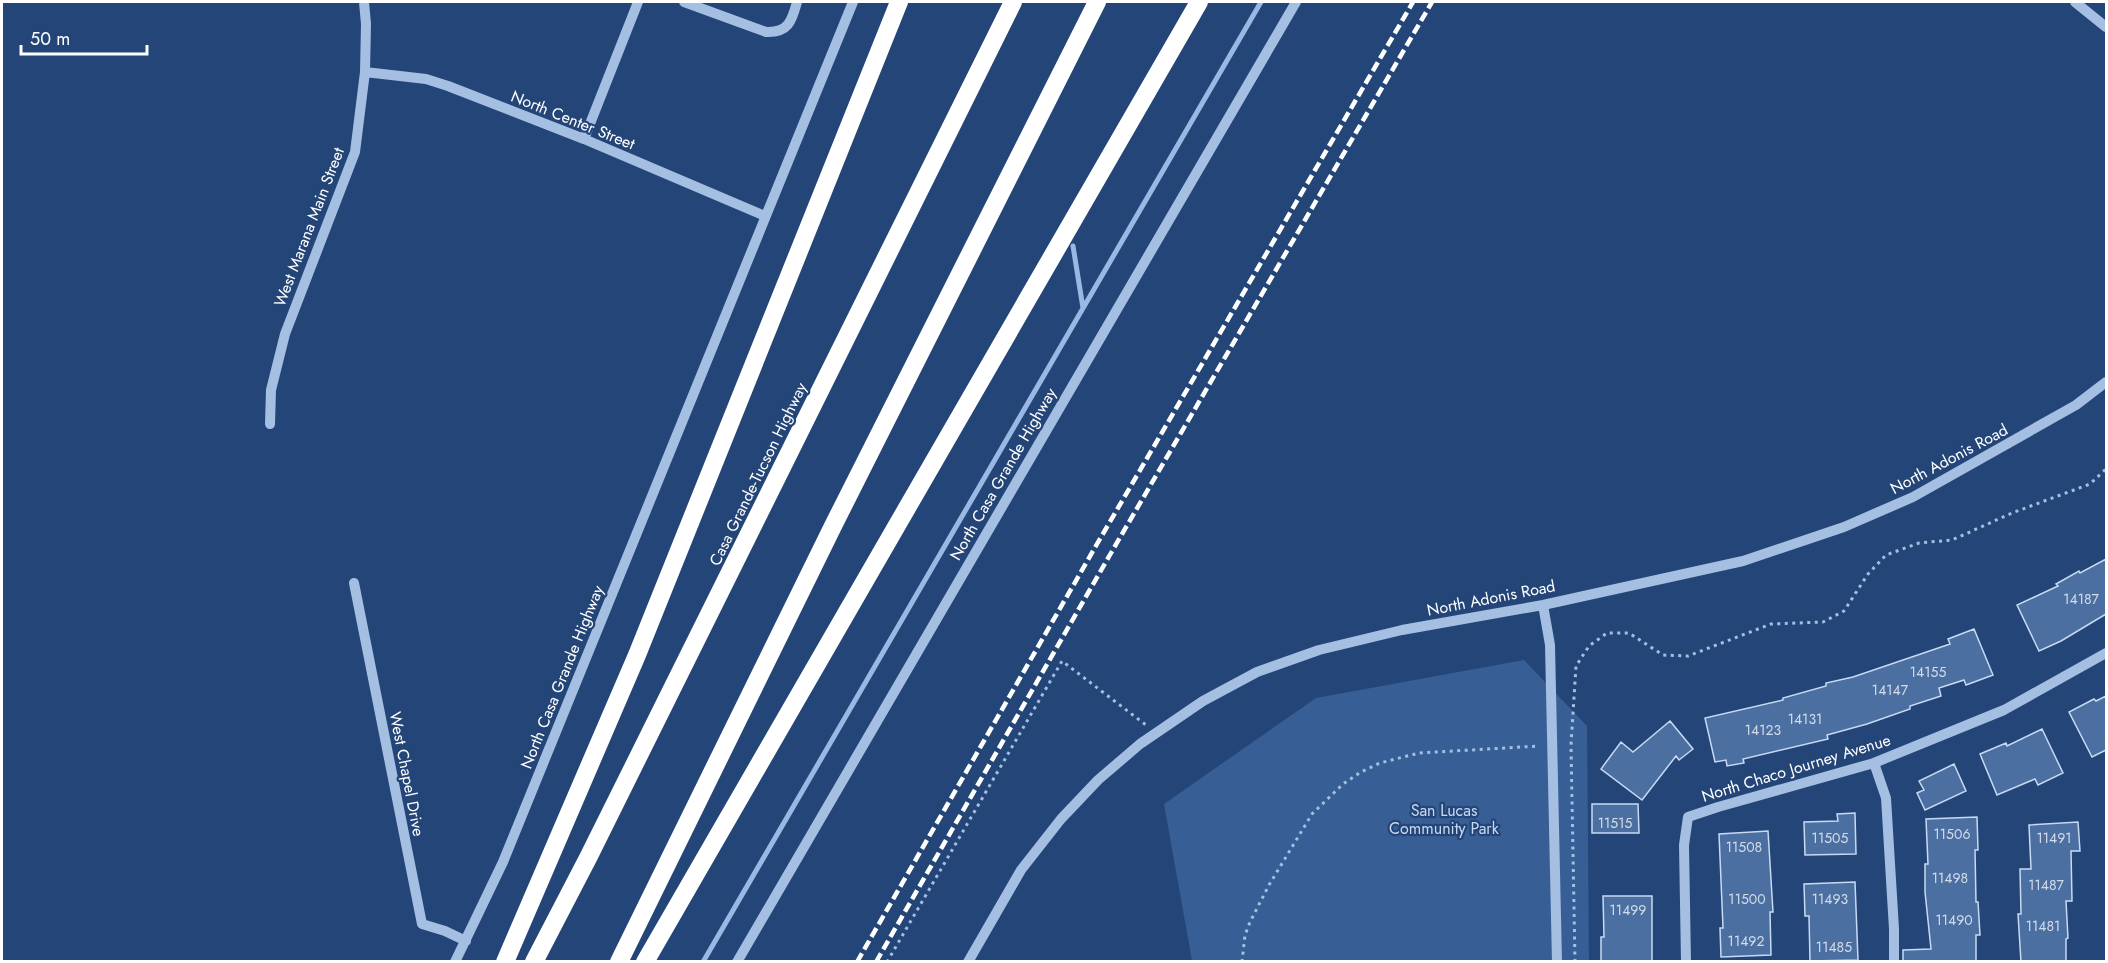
<svg xmlns="http://www.w3.org/2000/svg" width="2108" height="963" viewBox="0 0 2108 963" font-family="Jost,sans-serif">
  <rect width="100%" height="100%" fill="#244577"/>
  <path fill="#375e95" d="M 1524,660 L 1587,726 L 1589,961 L 1192,961 L 1164,804 L 1316,698 Z"/>
  <g fill="none" stroke-linecap="round" stroke-linejoin="round">
    <path stroke="#99b9e4" stroke-width="5" d="M 1073,246 L 1083,308
      M 703,962 L 1261,2"/>
  </g>
  <path fill="#4c6fa1" stroke="#c8daf3" stroke-width="1.5" d="M 2106,559 L 2106,614 L 2061,641 L 2039,651 L 2017,605 L 2058,586 L 2056,584 L 2079,571 L 2080,573 Z
    M 1974,629 L 1993,675 L 1966,685 L 1964,680 L 1939,688 L 1941,696 L 1910,706 L 1910,709 L 1867,724 L 1827,735 L 1828,739 L 1743,759 L 1744,763 L 1727,766 L 1726,760 L 1715,762 L 1705,718 L 1783,700 L 1783,698 L 1826,686 L 1826,683 L 1853,677 L 1950,644 L 1948,639 Z
    M 2106,696 L 2106,750 L 2092,757 L 2069,712 L 2094,699 L 2096,701 Z
    M 1670,721 L 1693,749 L 1679,760 L 1676,756 L 1642,800 L 1601,769 L 1621,742 L 1633,752 Z
    M 2042,729 L 2063,773 L 2038,785 L 2035,779 L 1997,795 L 1980,754 L 2006,743 L 2007,746 Z
    M 1954,764 L 1966,791 L 1925,810 L 1917,793 L 1924,790 L 1919,781 Z
    M 1592,804 L 1638,804 L 1639,833 L 1592,833 Z
    M 1855,813 L 1856,854 L 1805,855 L 1804,822 L 1838,821 L 1837,814 Z
    M 1977,817 L 1978,850 L 1975,850 L 1976,902 L 1978,902 L 1980,935 L 1976,935 L 1976,962 L 1903,962 L 1903,950 L 1931,949 L 1925,892 L 1925,864 L 1928,864 L 1926,819 Z
    M 2078,822 L 2080,851 L 2071,851 L 2072,901 L 2066,901 L 2068,938 L 2066,939 L 2066,962 L 2021,962 L 2018,914 L 2021,914 L 2020,869 L 2031,869 L 2029,825 Z
    M 1768,831 L 1773,912 L 1770,912 L 1771,955 L 1721,957 L 1720,928 L 1723,928 L 1719,834 Z
    M 1855,882 L 1858,960 L 1810,961 L 1809,916 L 1805,916 L 1804,884 Z
    M 1603,896 L 1652,896 L 1652,962 L 1601,962 L 1601,937 L 1604,937 Z"/>
  <g fill="none" stroke-linecap="round" stroke-linejoin="round">
    <path stroke="#a5bfe3" stroke-width="3" stroke-dasharray="3 4.5" stroke-linecap="butt" d="M 887,962 L 1062,661 L 1146,725
      M 1242,962 L 1245,935 L 1250,922 L 1269,885 L 1312,814 L 1343,784 L 1361,772 L 1380,763 L 1419,753 L 1539,746
      M 1575,962 L 1571,745 L 1576,666 L 1589,646 L 1607,633 L 1629,633 L 1663,655 L 1688,656 L 1771,624 L 1823,622 L 1844,611 L 1868,574 L 1886,555 L 1919,543 L 1952,540 L 2012,513 L 2090,484 L 2106,469"/>
    <path stroke="#a5bfe3" stroke-width="10" d="M 684,2 L 766,32 C 789,33 792,20 797,2
      M 2075,2 L 2106,27
      M 365,72 L 426,79 L 448,86 L 584,139 L 765,216
      M 584,139 L 638,2
      M 270,424 L 271,390 L 285,334 L 355,152 L 365,72 L 366,24 L 364,2
      M 354,583 L 422,924 L 445,931 L 466,941
      M 1543,605 L 1550,645 L 1557,962
      M 1874,763 L 1886,798 L 1894,929 L 1894,962
      M 455,962 L 503,862 L 853,2
      M 737,962 L 1296,2
      M 968,962 L 1021,870 L 1061,819 L 1098,780 L 1140,744 L 1203,701 L 1257,672 L 1319,650 L 1402,630 L 1543,605 L 1743,561 L 1844,527 L 1913,497 L 2076,405 L 2106,382
      M 1686,962 L 1684,845 L 1688,817 L 1718,807 L 1874,763 L 2004,710 L 2106,653"/>
    <path stroke="#fff" stroke-width="18" d="M 505,962 L 637,655 L 899,2
      M 534,962 L 589,856 L 1013,2
      M 619,962 L 833,526 L 1097,2
      M 645,962 L 1199,2"/>
    <path stroke="#fff" stroke-width="4.5" stroke-dasharray="10 4.5" stroke-linecap="butt" d="M 857,962 L 1097,544 L 1413,2
      M 876,962 L 1111,553 L 1432,2"/>
  </g>
  <g text-anchor="middle" dominant-baseline="central" stroke-width="4.5" stroke-linejoin="round" paint-order="stroke">
    <g font-size="14" fill="#d2dbe8">
      <text x="2081" y="599">14187</text>
      <text x="1928" y="672">14155</text>
      <text x="1890" y="690">14147</text>
      <text x="1805" y="719">14131</text>
      <text x="1763" y="730">14123</text>
      <text x="1615" y="823">11515</text>
      <text x="1952" y="834">11506</text>
      <text x="1830" y="838">11505</text>
      <text x="2054" y="838">11491</text>
      <text x="1744" y="847">11508</text>
      <text x="1950" y="878">11498</text>
      <text x="2046" y="885">11487</text>
      <text x="1747" y="899">11500</text>
      <text x="1830" y="899">11493</text>
      <text x="1628" y="910">11499</text>
      <text x="1954" y="920">11490</text>
      <text x="2043" y="926">11481</text>
      <text x="1746" y="941">11492</text>
      <text x="1834" y="947">11485</text>
    </g>
    <g font-size="16" fill="#fff" stroke="#244577">
      <text transform="translate(573 120) rotate(22)">North Center Street</text>
      <text transform="translate(309 227) rotate(-69)">West Marana Main Street</text>
      <text transform="translate(1949 459) rotate(-28)">North Adonis Road</text>
      <text transform="translate(758 474) rotate(-64)">Casa Grande-Tucson Highway</text>
      <text transform="translate(1003 474) rotate(-60)">North Casa Grande Highway</text>
      <text transform="translate(1491 598) rotate(-11)">North Adonis Road</text>
      <text transform="translate(562 677) rotate(-68)">North Casa Grande Highway</text>
      <text transform="translate(1796 768) rotate(-17)">North Chaco Journey Avenue</text>
      <text transform="translate(407 774) rotate(79)">West Chapel Drive</text>
    </g>
    <g font-size="16" fill="#c8daf3" stroke="#244577">
      <text x="1444" y="810">San Lucas<tspan x="1444" dy="18">Community Park</tspan></text>
    </g>
  </g>
  <rect width="2108" height="963" fill="none" stroke="#ffffff" stroke-width="6"/>
  <path d="M21 45v9h126v-9" fill="none" stroke="#ffffff" stroke-width="3"/>
  <text x="30" y="45" font-size="18" fill="#ffffff" stroke="#244577" stroke-width="4.5" paint-order="stroke">50 m</text>
</svg>
